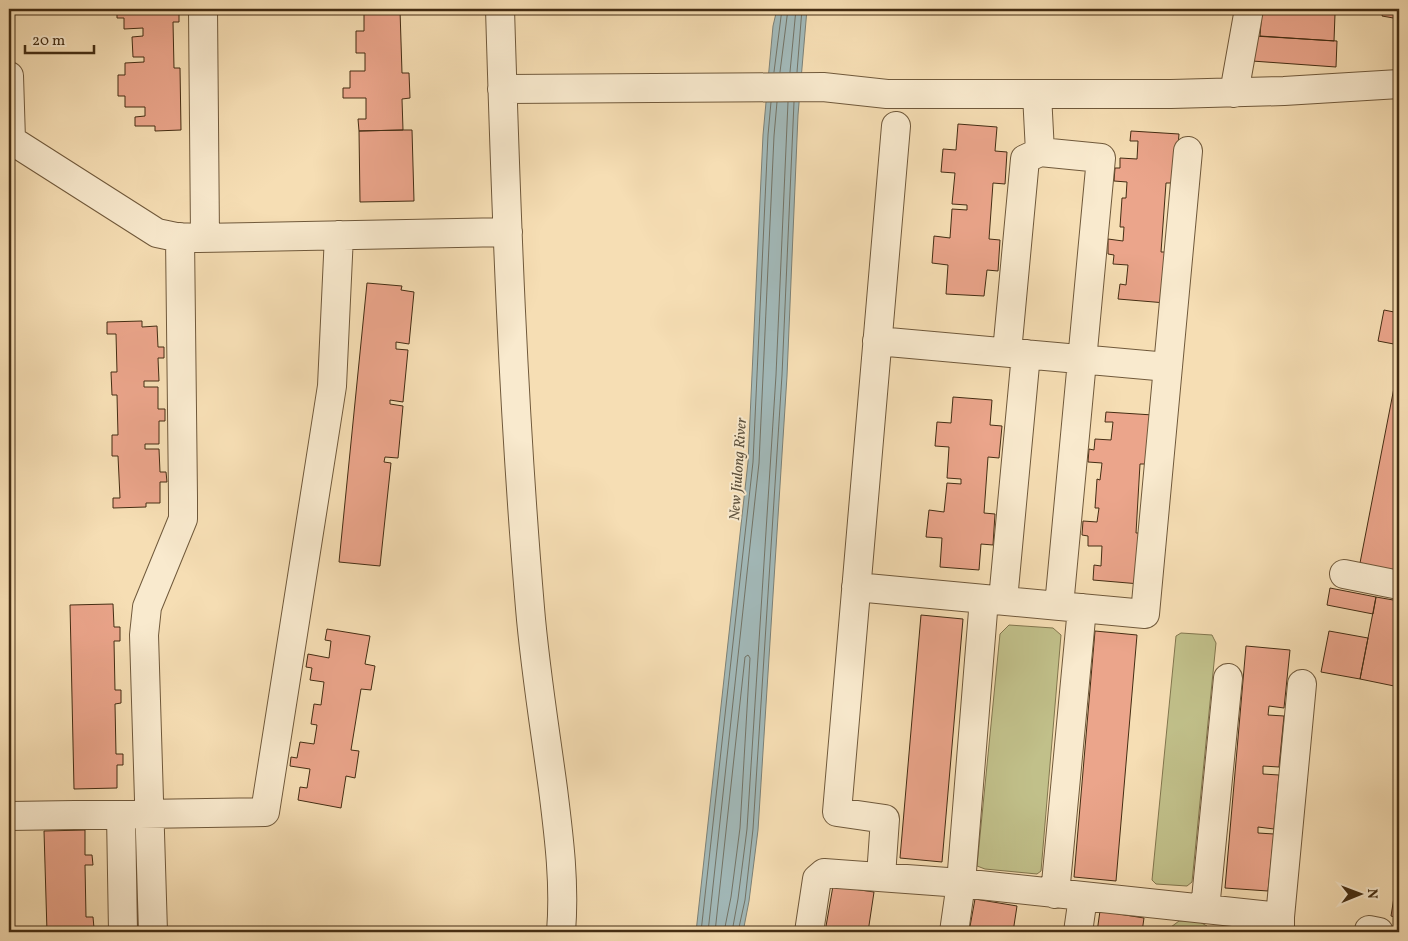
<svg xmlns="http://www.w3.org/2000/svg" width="1408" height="941" viewBox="0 0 1408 941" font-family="Vollkorn,serif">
  <rect width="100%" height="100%" fill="#f6deb4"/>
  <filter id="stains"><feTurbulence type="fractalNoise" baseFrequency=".004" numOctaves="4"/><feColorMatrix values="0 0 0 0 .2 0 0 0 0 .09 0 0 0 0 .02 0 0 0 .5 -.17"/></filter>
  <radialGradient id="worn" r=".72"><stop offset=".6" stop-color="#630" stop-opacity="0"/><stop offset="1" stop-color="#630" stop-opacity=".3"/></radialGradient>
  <path fill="#c1c08a" stroke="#82764e" d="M 1009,625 L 1053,628 L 1061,635 L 1041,871 L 1037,874 L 985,869 L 977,866 L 1000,634 Z
    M 1181,633 L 1212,635 L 1216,643 L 1192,882 L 1187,886 L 1156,884 L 1152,880 L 1176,636 Z
    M 1196,920 L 1207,926 L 1212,932 L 1170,932 L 1171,927 L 1179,921 Z"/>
  <path fill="#a2b9b9" stroke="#7c8177" d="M 777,9 L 807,9 L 798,115 L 787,376 L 758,830 L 749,901 L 743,932 L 696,932 L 748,462 L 763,135 L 773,26 Z"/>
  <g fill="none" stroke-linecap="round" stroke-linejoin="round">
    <path stroke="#737366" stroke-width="1" d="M 774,72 L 782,9
      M 780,72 L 788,9
      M 790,72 L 796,9
      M 797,72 L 802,9
      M 701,932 L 753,462 L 768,135 L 771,102
      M 708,932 L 759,463 L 774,136 L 777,102
      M 715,932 L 745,657 L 748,655 L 750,658 L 740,828 L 731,897 L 724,932
      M 732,932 L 738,899 L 747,829 L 776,375 L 788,102
      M 738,932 L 745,900 L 753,829 L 782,375 L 794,102"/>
  </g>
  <path fill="#eba58b" stroke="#442d13" d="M 117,9 L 179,9 L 179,22 L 173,22 L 174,68 L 180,68 L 181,130 L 155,131 L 155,126 L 135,126 L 135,117 L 145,116 L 145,107 L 125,107 L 125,96 L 118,96 L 118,75 L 125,75 L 125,63 L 144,62 L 144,57 L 133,57 L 132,37 L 143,36 L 143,28 L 124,29 L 124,18 L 117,18 Z
    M 349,9 L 409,9 L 409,10 L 400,10 L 402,73 L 409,73 L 410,98 L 402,99 L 403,130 L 359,131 L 358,119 L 366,119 L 366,98 L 343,98 L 343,88 L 350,88 L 350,71 L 365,71 L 365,53 L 356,53 L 356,31 L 364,31 L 364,10 L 349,11 Z
    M 1262,9 L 1335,14 L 1334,41 L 1260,36 Z
    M 1384,9 L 1399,9 L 1399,19 L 1382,16 Z
    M 1254,36 L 1337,41 L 1336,67 L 1252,61 Z
    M 958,124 L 997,127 L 995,151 L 1007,152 L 1005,184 L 993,183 L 989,239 L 1000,240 L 998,271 L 987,270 L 984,296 L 946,294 L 948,265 L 932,263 L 934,236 L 950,238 L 952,209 L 967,210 L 967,205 L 952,204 L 955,173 L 941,172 L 943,149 L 956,150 Z
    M 403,130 L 412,130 L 414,201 L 360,202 L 359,131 Z
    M 1131,131 L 1179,134 L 1175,183 L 1166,183 L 1161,252 L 1170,252 L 1166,303 L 1118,299 L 1120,284 L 1126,285 L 1128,265 L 1113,264 L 1114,255 L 1108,254 L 1108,239 L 1123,241 L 1124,227 L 1120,227 L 1122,198 L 1126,198 L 1127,182 L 1114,181 L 1115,168 L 1120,168 L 1120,158 L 1137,159 L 1138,141 L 1130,141 Z
    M 367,283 L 402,286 L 401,290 L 414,292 L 409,344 L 396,342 L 396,349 L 408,350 L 403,402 L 390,400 L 390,404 L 403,406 L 398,458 L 385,457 L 384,462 L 391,463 L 380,566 L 339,562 Z
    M 1384,310 L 1399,313 L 1399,345 L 1378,341 Z
    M 142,321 L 142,327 L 157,326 L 158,347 L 164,347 L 164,358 L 158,358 L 159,381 L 144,381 L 144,387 L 158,387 L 158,409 L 165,409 L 165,421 L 159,421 L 159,444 L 145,444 L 145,449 L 159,449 L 160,472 L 166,472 L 167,482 L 160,482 L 160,503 L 146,503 L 146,507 L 113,508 L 113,498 L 120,498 L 118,456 L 112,456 L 112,435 L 118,435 L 117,395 L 112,395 L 111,372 L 117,372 L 116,334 L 107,334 L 107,322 Z
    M 1399,362 L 1399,571 L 1360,563 Z
    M 953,397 L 992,400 L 990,425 L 1002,426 L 999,458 L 988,457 L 984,513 L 995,514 L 993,545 L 981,544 L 979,570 L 940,567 L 942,538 L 926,537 L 929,510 L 944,512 L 947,483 L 961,484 L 961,479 L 947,478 L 949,447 L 935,446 L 937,422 L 951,423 Z
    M 1106,412 L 1153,415 L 1149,464 L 1140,464 L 1136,533 L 1144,533 L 1140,584 L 1093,580 L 1094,565 L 1101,566 L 1102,546 L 1088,546 L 1088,536 L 1082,535 L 1083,521 L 1097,522 L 1099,508 L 1095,508 L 1097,479 L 1100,480 L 1102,463 L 1088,462 L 1089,449 L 1094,450 L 1095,439 L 1111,440 L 1113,422 L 1105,422 Z
    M 1330,588 L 1376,597 L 1373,614 L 1327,605 Z
    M 1376,597 L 1399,601 L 1399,687 L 1360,679 Z
    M 113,604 L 114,627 L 120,627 L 120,641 L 114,641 L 115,690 L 121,690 L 121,703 L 115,704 L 116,754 L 123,754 L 123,765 L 117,765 L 117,788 L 74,789 L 70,605 Z
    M 921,615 L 963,619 L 942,862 L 900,858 Z
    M 327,629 L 370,636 L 365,664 L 375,666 L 371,690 L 361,689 L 351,750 L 359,751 L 355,778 L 346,776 L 341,808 L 298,800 L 300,787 L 307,788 L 310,769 L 290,766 L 291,757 L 297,758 L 300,742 L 314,744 L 317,725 L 311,724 L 314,704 L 321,705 L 324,682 L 310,680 L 312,668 L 306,667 L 308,654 L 329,658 L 331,641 L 325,640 Z
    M 1095,631 L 1137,635 L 1116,881 L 1074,877 Z
    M 1329,631 L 1368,638 L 1360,679 L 1321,672 Z
    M 1246,646 L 1290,650 L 1284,708 L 1269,706 L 1268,715 L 1284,716 L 1279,767 L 1263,766 L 1263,774 L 1279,775 L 1274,829 L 1258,827 L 1258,833 L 1274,834 L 1268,891 L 1225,888 Z
    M 85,830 L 85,855 L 92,855 L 93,865 L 85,865 L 86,917 L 93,917 L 94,928 L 87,928 L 87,932 L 47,932 L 44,831 Z
    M 1399,866 L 1399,918 L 1391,916 Z
    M 833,886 L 874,892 L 868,932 L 825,932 Z
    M 975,899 L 1017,906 L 1013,932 L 969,932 Z
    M 1100,911 L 1144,918 L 1142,932 L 1097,932 Z
    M 1230,925 L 1274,932 L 1229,932 Z"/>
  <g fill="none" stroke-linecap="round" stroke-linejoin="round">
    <defs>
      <path id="minor" d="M 203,9 L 205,237
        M 500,9 C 506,209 513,409 530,608 C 535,669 545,729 553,789 C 559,837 565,884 561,932
        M 9,76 L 11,140 L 157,233 L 176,237 L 199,238 L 508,232
        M 502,89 L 823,87 L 887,94 L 1171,94 L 1284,91 L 1399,84
        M 1234,93 L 1249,9
        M 1037,94 L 1040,152 L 1101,158 L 1059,606
        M 877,341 L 1168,367
        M 1007,352 L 1025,159 L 1040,152
        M 1344,574 L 1399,585
        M 856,587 L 1145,614 L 1188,151
        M 1003,600 L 1026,354
        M 121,815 L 123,932
        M 9,816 L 265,812 L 332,386 L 339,235
        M 881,876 L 885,819 L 837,812 L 896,126
        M 1055,894 L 1082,608
        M 1205,909 L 1228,678
        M 1369,930 L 1379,932
        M 153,932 L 144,635 L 147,607 L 183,519 L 183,497 L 180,237
        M 809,932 L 817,879 L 824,873 L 961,883 L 1280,917
        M 954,932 L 961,883 L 984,599
        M 1078,932 L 1083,897
        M 1280,932 L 1280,917 L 1302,684"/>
    </defs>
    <use href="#minor" stroke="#70593b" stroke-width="30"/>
    <use href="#minor" stroke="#f9eace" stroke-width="28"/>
  </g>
  <g text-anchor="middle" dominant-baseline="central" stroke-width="4" stroke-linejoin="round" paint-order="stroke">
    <g font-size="15" font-style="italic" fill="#5c503c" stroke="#f9eace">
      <text transform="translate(739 469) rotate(-86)">New Jiulong River</text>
    </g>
  </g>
  <rect width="1408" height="941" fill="none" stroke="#f6deb4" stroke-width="30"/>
  <rect x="10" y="10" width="1388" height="921" fill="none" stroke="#442d13" stroke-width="2.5"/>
  <rect x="15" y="15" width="1378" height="911" fill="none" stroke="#442d13"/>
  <g transform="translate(1360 894) rotate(89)" stroke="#f9eace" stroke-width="4" paint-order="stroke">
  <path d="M0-4L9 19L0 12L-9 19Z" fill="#442d13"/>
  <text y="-8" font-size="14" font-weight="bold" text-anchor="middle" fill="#442d13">N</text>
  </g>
  <path d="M25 45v8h69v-8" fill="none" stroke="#442d13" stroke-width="2.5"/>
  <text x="32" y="45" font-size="15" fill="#442d13" stroke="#f9eace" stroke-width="4" paint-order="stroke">20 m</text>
  <rect width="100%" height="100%" filter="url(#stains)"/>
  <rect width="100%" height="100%" fill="url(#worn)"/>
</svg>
